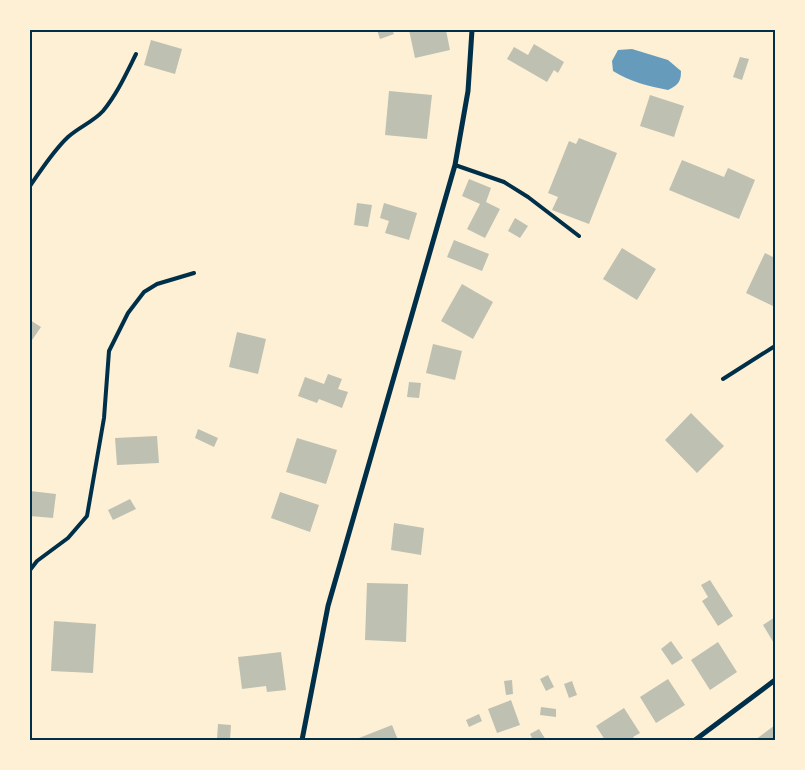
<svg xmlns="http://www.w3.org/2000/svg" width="805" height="770" viewBox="0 0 805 770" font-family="'Noto Sans',sans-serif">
  <rect width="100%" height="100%" fill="#fdf0d5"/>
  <path fill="#669bbc" d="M 632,49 L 668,60 L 681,71 C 681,82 678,85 668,90 C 649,86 630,82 613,71 L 612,61 L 618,50 Z"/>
  <path fill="#bec0b2" d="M 377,30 L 392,30 L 394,34 L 380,39 Z
    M 409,30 L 446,30 L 450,50 L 415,58 Z
    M 151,40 L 182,49 L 175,74 L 144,65 Z
    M 534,44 L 564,62 L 558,73 L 554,70 L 547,82 L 507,59 L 514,47 L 528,55 Z
    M 740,57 L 749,59 L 742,80 L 733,77 Z
    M 389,91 L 432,95 L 427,139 L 385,135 Z
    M 650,95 L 684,106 L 674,137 L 640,126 Z
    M 579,138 L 617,153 L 589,224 L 552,210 L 558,197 L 548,193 L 569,141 L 576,144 Z
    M 682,160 L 724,177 L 728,168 L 755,180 L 739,219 L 669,190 Z
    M 469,179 L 491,188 L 486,202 L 500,209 L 485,238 L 467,229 L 480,204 L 462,196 Z
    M 357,203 L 372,205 L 368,227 L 354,225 Z
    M 384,203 L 417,213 L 409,240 L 385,233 L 389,221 L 380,218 Z
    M 515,218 L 528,226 L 520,238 L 508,231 Z
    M 454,240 L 489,254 L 482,271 L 447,257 Z
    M 622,248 L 656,269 L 637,300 L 603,279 Z
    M 765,253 L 775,258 L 775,307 L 746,293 Z
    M 462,284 L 493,302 L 473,339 L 441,321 Z
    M 30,320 L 41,327 L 30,343 Z
    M 237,332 L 266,339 L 258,374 L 229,367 Z
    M 433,344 L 462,351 L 455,380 L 426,373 Z
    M 328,374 L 342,379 L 338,389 L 348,392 L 342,408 L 319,399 L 317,403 L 298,396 L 305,377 L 324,384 Z
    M 409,382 L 421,383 L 419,398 L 407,397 Z
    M 691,413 L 724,446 L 697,473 L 665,440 Z
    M 198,429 L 218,438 L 214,447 L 195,438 Z
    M 157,436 L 159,463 L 117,465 L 115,438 Z
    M 297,438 L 337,450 L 326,484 L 286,472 Z
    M 30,491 L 56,494 L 53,518 L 30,516 Z
    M 280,492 L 319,505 L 310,532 L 271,518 Z
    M 130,499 L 136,509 L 113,520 L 108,510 Z
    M 394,523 L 424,528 L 421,555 L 391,550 Z
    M 710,580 L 733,616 L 718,626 L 702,601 L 708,597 L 701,585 Z
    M 367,583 L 408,584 L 406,642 L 365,640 Z
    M 775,617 L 775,645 L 763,625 Z
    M 54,621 L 96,624 L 93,673 L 51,671 Z
    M 671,641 L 683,658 L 672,665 L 661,649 Z
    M 718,642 L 737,672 L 710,690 L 691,660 Z
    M 281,652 L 286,690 L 267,692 L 266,686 L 242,689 L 238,657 Z
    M 548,675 L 554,687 L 546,691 L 540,679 Z
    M 668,679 L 685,705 L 656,723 L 640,697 Z
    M 512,680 L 513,694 L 506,695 L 504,681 Z
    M 572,681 L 577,695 L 569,698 L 564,684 Z
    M 511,700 L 520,725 L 497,733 L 488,709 Z
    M 541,707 L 556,709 L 556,717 L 540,715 Z
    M 624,708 L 640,733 L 633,737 L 635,740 L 605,740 L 596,726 Z
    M 479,714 L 482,721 L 469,727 L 466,720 Z
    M 218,724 L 231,725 L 230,740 L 217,740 Z
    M 392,725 L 398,740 L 360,740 L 359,738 Z
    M 775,725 L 775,740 L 755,740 Z
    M 539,729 L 546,740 L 533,740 L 530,734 Z"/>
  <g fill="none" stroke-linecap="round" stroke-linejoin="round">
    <path stroke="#003049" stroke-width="4" d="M 455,165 L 504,182 L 528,197 L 579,236
      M 30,186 C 42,169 53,151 68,137 C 79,127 93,122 103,111 C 117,94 126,74 136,54
      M 723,379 L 775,346
      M 30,570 L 37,561 L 68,538 L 87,516 L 104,418 L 109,351 L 128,313 L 144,292 L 157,284 L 194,273"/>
    <path stroke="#003049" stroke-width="5" d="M 302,740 L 328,606 L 455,165 L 468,91 L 472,30
      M 695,740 L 775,680"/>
  </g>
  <rect width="805" height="770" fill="none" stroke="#fdf0d5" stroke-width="62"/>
  <rect x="31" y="31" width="743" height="708" fill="none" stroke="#003049" stroke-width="2"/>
</svg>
